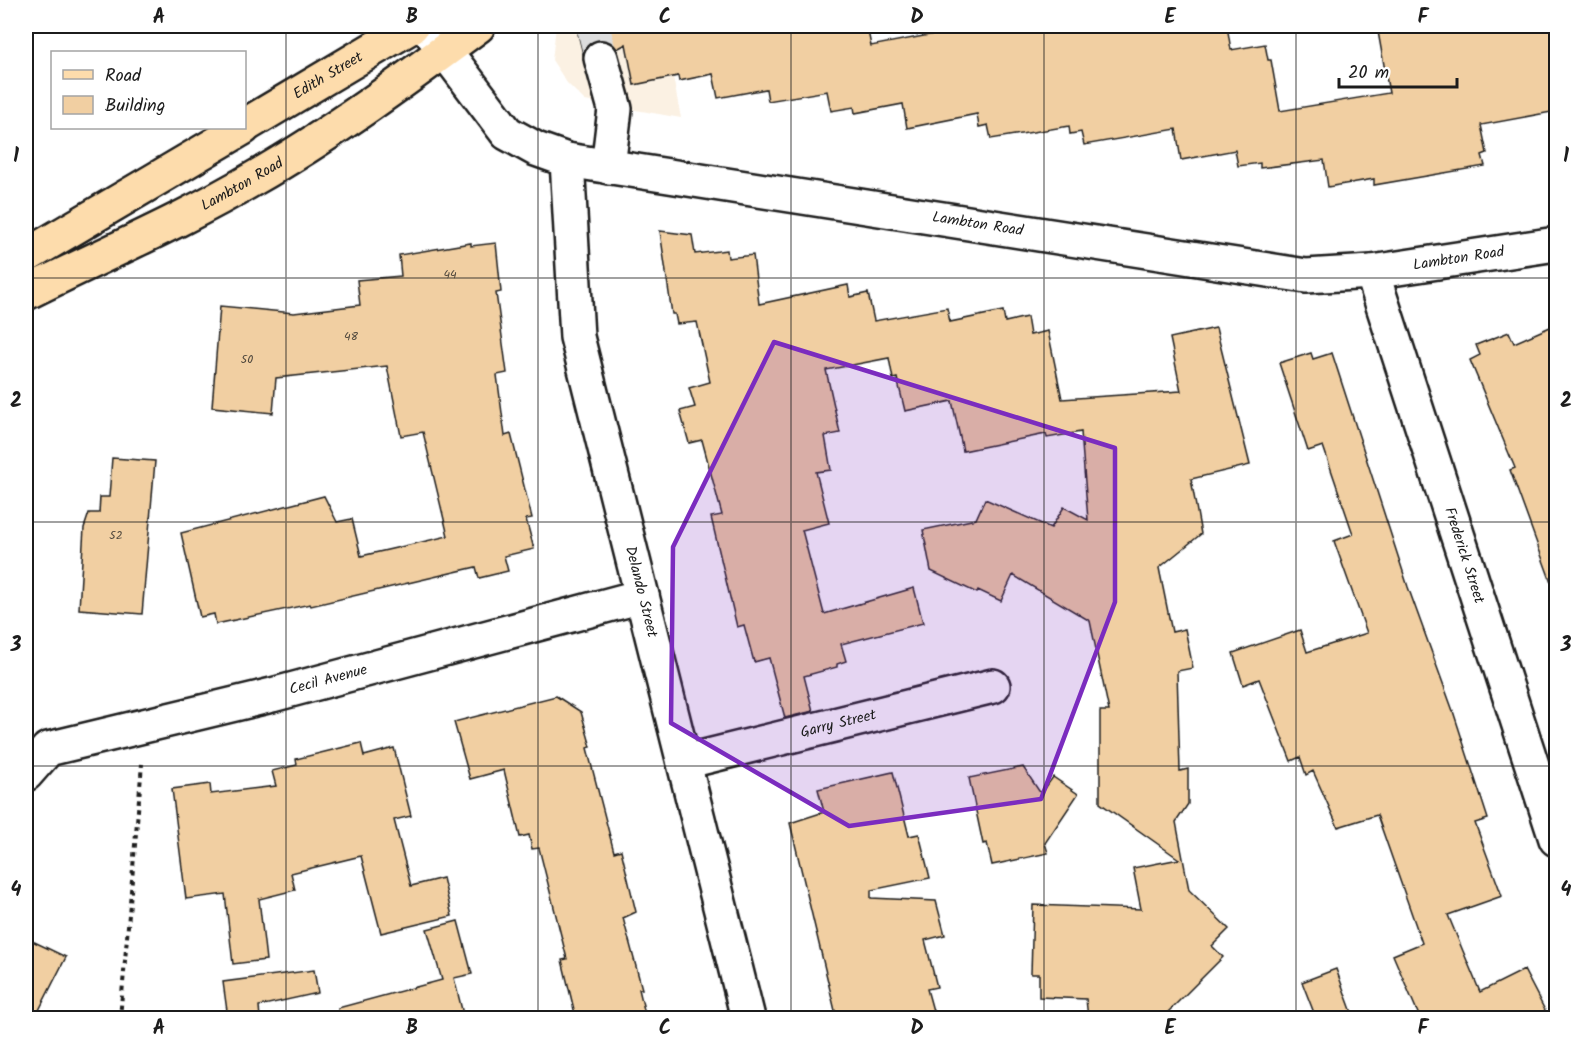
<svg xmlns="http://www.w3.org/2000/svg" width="1582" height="1044" viewBox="0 0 1582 1044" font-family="Kalam,sans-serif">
  <rect width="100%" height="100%" fill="#fff"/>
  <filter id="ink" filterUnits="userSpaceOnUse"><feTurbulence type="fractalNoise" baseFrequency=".0167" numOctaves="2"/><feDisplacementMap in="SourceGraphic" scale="12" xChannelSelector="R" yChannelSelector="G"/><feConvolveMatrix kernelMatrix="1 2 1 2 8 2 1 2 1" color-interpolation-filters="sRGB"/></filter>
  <g filter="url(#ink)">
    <path fill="#fbf1e3" d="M 556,26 L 663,26 L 681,118 L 585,101 L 567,83 L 552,60 Z"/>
    <path fill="#f1cfa2" stroke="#1c1c1c" stroke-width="1.5" d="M 593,26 L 867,26 L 871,46 L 977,26 L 1227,26 L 1231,50 L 1265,44 L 1268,60 L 1271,60 L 1280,111 L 1389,93 L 1377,26 L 1557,26 L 1557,111 L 1481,125 L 1487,153 L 1482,155 L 1485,166 L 1374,185 L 1374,179 L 1328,187 L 1324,160 L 1260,168 L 1260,163 L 1238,166 L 1235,150 L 1181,160 L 1176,129 L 1084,145 L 1081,132 L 1070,134 L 1069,126 L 991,139 L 988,125 L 979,127 L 977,114 L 907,128 L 903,104 L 855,113 L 854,107 L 831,111 L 827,91 L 768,101 L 766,89 L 718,98 L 713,74 L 679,81 L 678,76 L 634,85 L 626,44 L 617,49 L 606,40 L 597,40 L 588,44 L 583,54 L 578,34 Z
      M 660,231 L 692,235 L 695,254 L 727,250 L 728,258 L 753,255 L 759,304 L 848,285 L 850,297 L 868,293 L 874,321 L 947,308 L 950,322 L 1003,311 L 1005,322 L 1027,317 L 1030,335 L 1048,331 L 1062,399 L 1181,391 L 1170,338 L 1216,328 L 1250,465 L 1191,479 L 1201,534 L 1159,568 L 1172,632 L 1185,629 L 1193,668 L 1177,671 L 1180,771 L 1188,769 L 1188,804 L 1176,822 L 1189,890 L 1229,929 L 1212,946 L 1223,957 L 1162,1018 L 1088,1018 L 1086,999 L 1039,997 L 1039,974 L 1031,974 L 1033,905 L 1141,909 L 1133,868 L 1179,859 L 1100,803 L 1100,711 L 1109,711 L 1090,621 L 1013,575 L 1001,601 L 978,590 L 977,593 L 931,571 L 923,530 L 976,519 L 985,499 L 1051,528 L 1064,507 L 1088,520 L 1081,432 L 1047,438 L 1046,434 L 963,451 L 952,401 L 905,411 L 897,378 L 893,379 L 889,358 L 826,370 L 840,433 L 825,436 L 831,470 L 816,472 L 829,523 L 802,530 L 824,614 L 914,588 L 923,623 L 841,644 L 846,661 L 837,664 L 837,667 L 804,676 L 813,711 L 785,718 L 769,658 L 754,662 L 744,625 L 737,627 L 711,517 L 722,515 L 702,440 L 689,443 L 680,411 L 695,407 L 689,388 L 710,382 L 697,322 L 677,324 L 675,314 L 672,314 Z
      M 471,243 L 471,246 L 496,243 L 501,292 L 496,293 L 507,373 L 497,375 L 505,436 L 511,434 L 532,518 L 526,519 L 534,549 L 504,556 L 508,571 L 479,578 L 476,567 L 311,606 L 310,604 L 216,624 L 214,614 L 200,617 L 181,533 L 324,496 L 337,522 L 352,519 L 361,556 L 448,536 L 423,432 L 401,436 L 387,366 L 276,378 L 273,413 L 212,407 L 220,306 L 294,313 L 360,305 L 357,280 L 401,276 L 399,255 Z
      M 1557,324 L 1557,581 L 1551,582 L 1510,470 L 1515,468 L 1470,360 L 1480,355 L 1476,345 L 1509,332 L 1514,343 Z
      M 1311,353 L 1313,359 L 1332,353 L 1408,587 L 1453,711 L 1488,819 L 1475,823 L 1502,896 L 1448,915 L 1480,992 L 1524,970 L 1549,1018 L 1420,1018 L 1393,955 L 1422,943 L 1377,815 L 1338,827 L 1313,771 L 1306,775 L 1300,757 L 1291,761 L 1259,679 L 1243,685 L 1233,653 L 1300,630 L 1307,652 L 1367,633 L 1334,541 L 1353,534 L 1323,446 L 1308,451 L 1279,363 Z
      M 112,458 L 155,461 L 142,614 L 79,609 L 84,528 L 89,513 L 99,513 L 100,497 L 109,497 Z
      M 556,696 L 581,712 L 591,747 L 587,748 L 614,852 L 621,850 L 636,912 L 623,918 L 642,989 L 639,989 L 646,1018 L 576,1018 L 562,960 L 567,959 L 539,848 L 532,849 L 529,835 L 520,837 L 504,770 L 470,779 L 454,722 Z
      M 361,743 L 364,756 L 394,748 L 411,816 L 394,820 L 411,886 L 443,878 L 452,916 L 381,933 L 361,856 L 291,873 L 295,890 L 259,899 L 266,960 L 233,964 L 225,894 L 186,899 L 172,789 L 210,784 L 211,794 L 276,786 L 272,771 L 297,765 L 296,759 Z
      M 1023,767 L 1041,794 L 1053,777 L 1078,794 L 1045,843 L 1048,853 L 992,865 L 987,843 L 983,844 L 969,778 Z
      M 893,772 L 909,836 L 919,834 L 930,878 L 871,890 L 871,898 L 936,901 L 945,935 L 925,940 L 937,987 L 927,989 L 935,1018 L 855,1018 L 853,1010 L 836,1015 L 790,823 L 824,812 L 818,789 Z
      M 458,921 L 472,974 L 454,978 L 464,1018 L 339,1018 L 338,1008 L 442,980 L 427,929 Z
      M 26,938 L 66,957 L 35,1018 L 26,1018 Z
      M 1336,969 L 1354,1018 L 1316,1018 L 1302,982 Z
      M 314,970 L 318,993 L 259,1006 L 260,1018 L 228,1018 L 223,982 Z"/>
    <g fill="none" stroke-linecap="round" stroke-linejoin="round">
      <path stroke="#ddd" stroke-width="33" stroke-dasharray="33 16" stroke-linecap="butt" d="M 593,26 L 601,58"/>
      <defs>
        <g id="minor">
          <path id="s1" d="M 426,26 L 507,133 L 536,149 L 567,160 L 1306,276 L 1372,272 L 1556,244"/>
          <path d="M 601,58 L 615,109 L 608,167"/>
          <path id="s2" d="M 567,160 L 577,337 L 748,1018"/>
          <path id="s3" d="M 1372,272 L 1556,839"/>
          <path id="s4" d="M 684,762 L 993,686"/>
          <path id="s5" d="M 26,774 L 48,749 L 272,695 L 642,596"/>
        </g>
        <g id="major">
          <path id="s6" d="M 244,126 L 412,26"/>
          <path d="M 26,256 L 243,128"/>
          <path id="s7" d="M 26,293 C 100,256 182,221 253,179 C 332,134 405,80 478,26"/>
        </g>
      </defs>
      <use href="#minor" stroke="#1c1c1c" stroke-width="38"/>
      <use href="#major" stroke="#1c1c1c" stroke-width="38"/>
      <path stroke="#1c1c1c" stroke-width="4" stroke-dasharray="4.5 4.5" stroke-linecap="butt" d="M 120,1018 L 142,764"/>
      <use href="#minor" stroke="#fff" stroke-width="33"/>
      <use href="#major" stroke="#fddcac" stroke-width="33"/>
    </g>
  </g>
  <path fill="#7b2cbf" fill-opacity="0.2" stroke="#7b2cbf" stroke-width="4.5" stroke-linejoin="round" d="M 774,342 L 1115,448 L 1115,602 L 1041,799 L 849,826 L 671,723 L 673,547 Z"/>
  <path fill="none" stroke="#1c1c1c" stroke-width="1.5" stroke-opacity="0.55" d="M 286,26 L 286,1018M 538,26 L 538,1018M 791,26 L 791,1018M 1044,26 L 1044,1018M 1296,26 L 1296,1018M 26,278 L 1556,278M 26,522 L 1556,522M 26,766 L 1556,766"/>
  <g text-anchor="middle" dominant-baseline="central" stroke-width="6" stroke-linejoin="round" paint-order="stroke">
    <g font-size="12" fill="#51493e">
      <text x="450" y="274">44</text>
      <text x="351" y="336">48</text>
      <text x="247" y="359">50</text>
      <text x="116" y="535">52</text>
    </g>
    <g font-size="15" fill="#1c1c1c" stroke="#fff">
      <text stroke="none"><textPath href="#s6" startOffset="98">Edith Street</textPath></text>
      <text stroke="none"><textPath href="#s7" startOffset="242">Lambton Road</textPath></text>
      <text stroke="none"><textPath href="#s1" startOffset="616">Lambton Road</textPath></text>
      <text stroke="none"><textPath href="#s1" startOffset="1102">Lambton Road</textPath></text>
      <text stroke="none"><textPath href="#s3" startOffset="298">Frederick Street</textPath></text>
      <text stroke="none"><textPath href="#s2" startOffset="440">Delando Street</textPath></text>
      <text stroke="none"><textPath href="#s5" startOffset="322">Cecil Avenue</textPath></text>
      <text stroke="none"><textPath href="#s4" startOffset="159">Garry Street</textPath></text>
    </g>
  </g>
  <rect width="1582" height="1044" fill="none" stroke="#fff" stroke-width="66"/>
  <rect x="51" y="51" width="195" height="78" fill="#ffffff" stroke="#a4a4a4" stroke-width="1.5"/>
  <rect x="63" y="70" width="30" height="9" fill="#fddcac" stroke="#a4a4a4" stroke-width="1.5"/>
  <text x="105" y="81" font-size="18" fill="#1c1c1c">Road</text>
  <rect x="63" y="96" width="30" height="18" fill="#f1cfa2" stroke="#a4a4a4" stroke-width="1.5"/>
  <text x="105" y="111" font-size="18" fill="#1c1c1c">Building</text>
  <path d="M1339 78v9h118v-9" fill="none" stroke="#1c1c1c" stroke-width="3"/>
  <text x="1348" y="78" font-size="18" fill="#1c1c1c" stroke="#ffffff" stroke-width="4.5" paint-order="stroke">20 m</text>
  <rect x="33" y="33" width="1516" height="978" fill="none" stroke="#1c1c1c" stroke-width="2"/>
  <g font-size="20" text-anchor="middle" font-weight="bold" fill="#1c1c1c">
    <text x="159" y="23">A</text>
    <text x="412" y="23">B</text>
    <text x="665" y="23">C</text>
    <text x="917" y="23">D</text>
    <text x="1170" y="23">E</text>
    <text x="1423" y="23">F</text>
    <text x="16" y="162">1</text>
    <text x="1566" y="162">1</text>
    <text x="16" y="407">2</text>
    <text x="1566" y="407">2</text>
    <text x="16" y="651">3</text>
    <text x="1566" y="651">3</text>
    <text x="16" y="896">4</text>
    <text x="1566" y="896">4</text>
    <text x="159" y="1034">A</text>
    <text x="412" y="1034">B</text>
    <text x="665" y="1034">C</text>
    <text x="917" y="1034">D</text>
    <text x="1170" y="1034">E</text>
    <text x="1423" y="1034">F</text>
  </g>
</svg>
